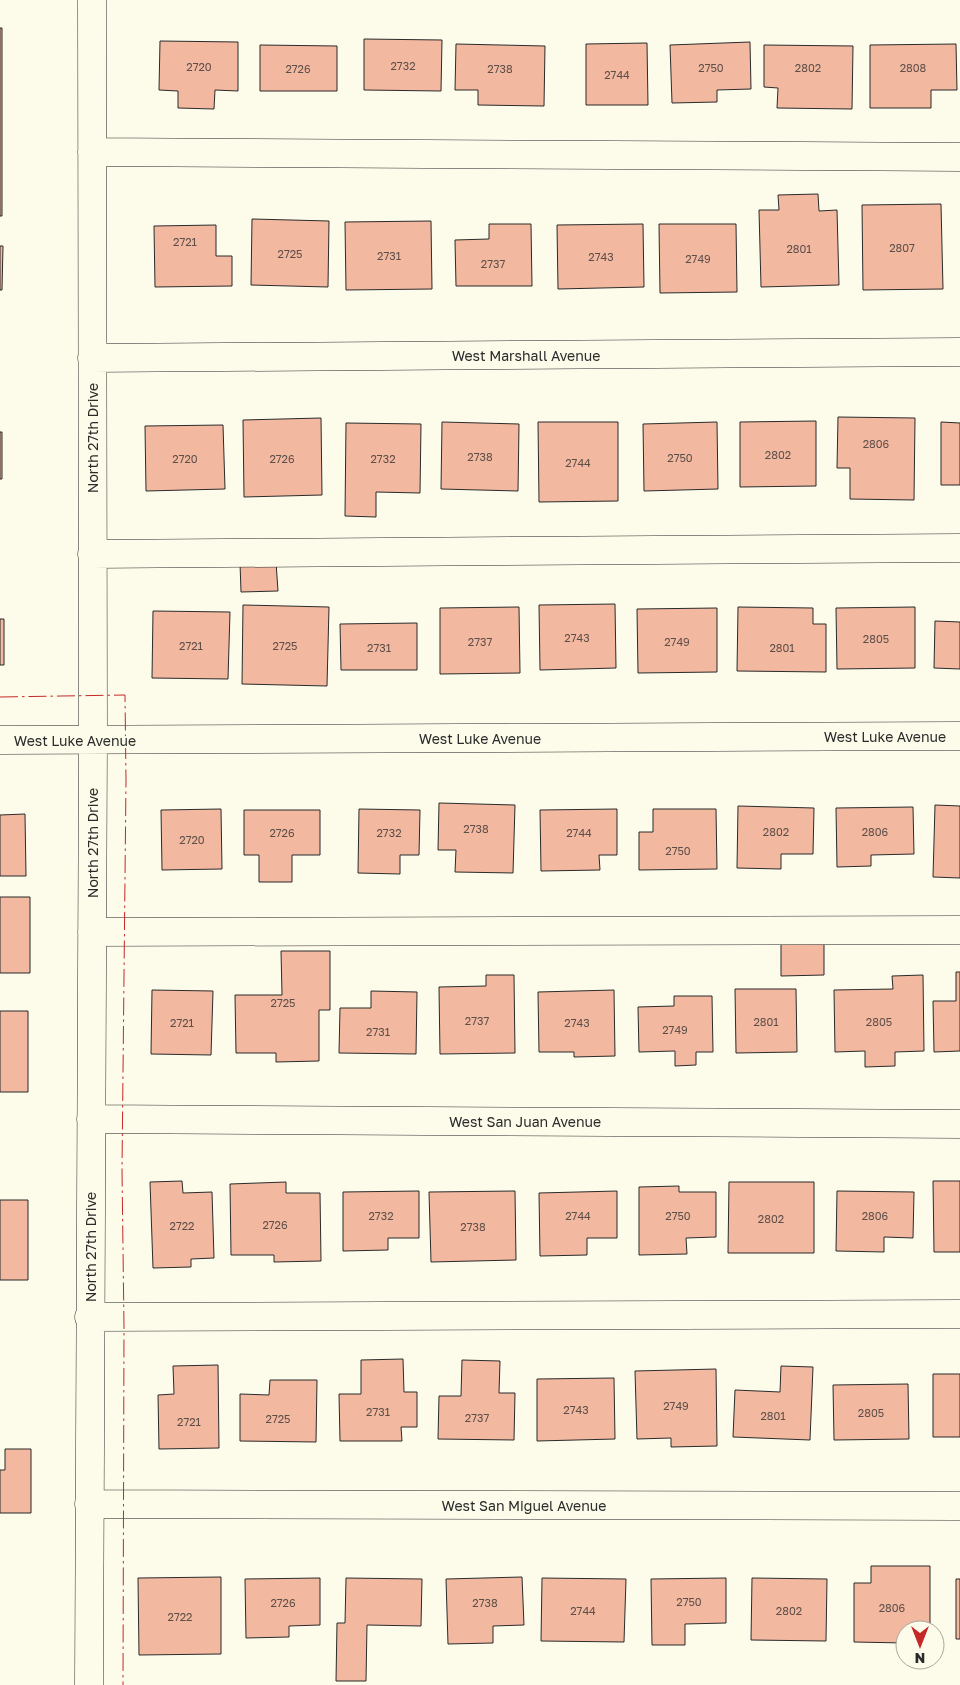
<svg xmlns="http://www.w3.org/2000/svg" width="960" height="1685" viewBox="0 0 960 1685" font-family="'Golos Text',sans-serif">
  <rect width="100%" height="100%" fill="#fdfbea"/>
  <path fill="#f2b8a0" stroke="#2b2b2b" d="M 0,28 L 2,28 L 2,216 L 0,216 Z
    M 364,39 L 442,40 L 441,91 L 364,90 Z
    M 160,41 L 238,42 L 238,91 L 215,90 L 214,109 L 178,108 L 178,91 L 159,90 Z
    M 750,42 L 751,89 L 717,90 L 717,102 L 672,103 L 670,45 Z
    M 647,43 L 648,105 L 586,105 L 586,44 Z
    M 456,44 L 545,46 L 544,106 L 478,105 L 478,90 L 455,90 Z
    M 956,44 L 957,90 L 931,90 L 931,108 L 870,108 L 870,45 Z
    M 260,45 L 337,46 L 337,91 L 260,91 Z
    M 764,45 L 853,46 L 852,109 L 777,108 L 778,88 L 764,87 Z
    M 818,194 L 819,211 L 837,210 L 839,285 L 761,287 L 759,210 L 779,210 L 778,195 Z
    M 941,204 L 943,289 L 863,290 L 862,205 Z
    M 252,219 L 329,221 L 328,287 L 251,285 Z
    M 431,221 L 432,289 L 346,290 L 345,222 Z
    M 489,224 L 531,224 L 532,286 L 456,286 L 455,240 L 489,239 Z
    M 643,224 L 644,287 L 558,289 L 557,225 Z
    M 659,224 L 736,224 L 737,292 L 660,293 Z
    M 216,225 L 216,256 L 232,256 L 232,286 L 155,287 L 154,226 Z
    M 0,246 L 3,246 L 2,290 L 0,290 Z
    M 838,417 L 915,418 L 914,500 L 850,499 L 850,468 L 837,468 Z
    M 321,418 L 322,495 L 244,497 L 243,420 Z
    M 816,421 L 816,486 L 740,487 L 740,422 Z
    M 442,422 L 519,424 L 518,491 L 441,489 Z
    M 538,422 L 618,422 L 618,501 L 539,502 Z
    M 717,422 L 718,489 L 644,491 L 643,424 Z
    M 941,422 L 960,423 L 960,485 L 941,485 Z
    M 346,423 L 421,424 L 420,493 L 376,492 L 376,517 L 345,516 Z
    M 223,425 L 225,489 L 146,491 L 145,426 Z
    M 0,432 L 2,432 L 2,479 L 0,479 Z
    M 276,562 L 278,591 L 241,592 L 240,563 Z
    M 615,604 L 616,668 L 540,670 L 539,605 Z
    M 243,605 L 329,607 L 327,686 L 242,684 Z
    M 519,607 L 520,673 L 440,674 L 440,608 Z
    M 738,607 L 813,608 L 813,624 L 826,624 L 826,672 L 737,671 Z
    M 915,607 L 915,668 L 837,669 L 836,608 Z
    M 717,608 L 717,672 L 638,673 L 637,609 Z
    M 153,611 L 230,612 L 228,679 L 152,678 Z
    M 0,619 L 4,619 L 4,665 L 0,665 Z
    M 935,621 L 960,622 L 960,669 L 934,668 Z
    M 417,623 L 417,670 L 341,670 L 340,624 Z
    M 439,803 L 515,805 L 513,873 L 455,872 L 456,850 L 438,850 Z
    M 935,805 L 960,806 L 960,878 L 933,877 Z
    M 738,806 L 814,808 L 813,854 L 781,854 L 781,869 L 737,868 Z
    M 913,807 L 914,854 L 871,855 L 871,866 L 837,867 L 836,808 Z
    M 221,809 L 222,869 L 162,870 L 161,810 Z
    M 359,809 L 420,810 L 419,855 L 400,855 L 400,874 L 358,873 Z
    M 617,809 L 617,855 L 599,855 L 600,870 L 541,871 L 540,810 Z
    M 653,809 L 716,809 L 717,869 L 639,870 L 639,832 L 653,832 Z
    M 244,810 L 320,810 L 320,855 L 292,855 L 292,882 L 259,882 L 259,855 L 244,855 Z
    M 25,814 L 26,876 L 0,876 L 0,815 Z
    M 0,897 L 30,897 L 30,973 L 0,973 Z
    M 824,943 L 824,975 L 781,976 L 781,944 Z
    M 281,951 L 330,951 L 330,1010 L 319,1010 L 319,1061 L 276,1062 L 276,1053 L 236,1053 L 235,995 L 282,995 Z
    M 956,972 L 960,972 L 960,1051 L 934,1052 L 933,1001 L 956,1001 Z
    M 486,975 L 514,975 L 515,1053 L 440,1054 L 439,987 L 486,986 Z
    M 923,975 L 924,1051 L 895,1052 L 895,1066 L 865,1067 L 865,1051 L 835,1052 L 834,990 L 893,989 L 892,976 Z
    M 735,989 L 796,989 L 797,1052 L 736,1053 Z
    M 152,990 L 213,991 L 211,1055 L 151,1054 Z
    M 614,990 L 615,1056 L 574,1057 L 574,1052 L 539,1052 L 538,992 Z
    M 371,991 L 417,992 L 416,1054 L 339,1053 L 340,1008 L 371,1008 Z
    M 674,996 L 712,996 L 713,1052 L 696,1052 L 696,1065 L 675,1066 L 675,1051 L 639,1052 L 638,1007 L 674,1006 Z
    M 0,1011 L 28,1011 L 28,1092 L 0,1092 Z
    M 182,1181 L 183,1193 L 212,1192 L 214,1258 L 191,1259 L 191,1267 L 153,1268 L 150,1182 Z
    M 933,1181 L 960,1181 L 960,1252 L 934,1252 Z
    M 286,1182 L 286,1193 L 320,1193 L 321,1261 L 274,1262 L 274,1255 L 231,1255 L 230,1184 Z
    M 729,1182 L 814,1182 L 814,1253 L 728,1253 Z
    M 679,1186 L 679,1192 L 716,1192 L 716,1237 L 686,1238 L 687,1254 L 639,1255 L 639,1187 Z
    M 419,1191 L 419,1238 L 388,1238 L 388,1250 L 343,1251 L 343,1192 Z
    M 515,1191 L 516,1260 L 431,1262 L 429,1192 Z
    M 617,1191 L 617,1238 L 587,1238 L 587,1255 L 540,1256 L 539,1193 Z
    M 837,1191 L 914,1192 L 913,1238 L 884,1237 L 884,1252 L 836,1251 Z
    M 0,1200 L 28,1200 L 28,1280 L 0,1280 Z
    M 403,1359 L 404,1392 L 417,1392 L 417,1427 L 401,1427 L 402,1441 L 340,1441 L 339,1394 L 361,1394 L 361,1360 Z
    M 462,1360 L 500,1361 L 499,1393 L 515,1393 L 514,1440 L 438,1439 L 439,1396 L 461,1396 Z
    M 218,1365 L 219,1448 L 159,1449 L 158,1395 L 174,1394 L 173,1366 Z
    M 781,1366 L 813,1367 L 810,1440 L 733,1437 L 735,1390 L 780,1392 Z
    M 716,1369 L 717,1446 L 671,1447 L 671,1438 L 637,1439 L 635,1371 Z
    M 933,1374 L 960,1374 L 960,1437 L 933,1437 Z
    M 614,1378 L 615,1439 L 537,1441 L 537,1379 Z
    M 270,1380 L 317,1380 L 316,1442 L 240,1441 L 240,1394 L 269,1395 Z
    M 908,1384 L 909,1439 L 834,1440 L 833,1385 Z
    M 5,1449 L 31,1449 L 31,1513 L 0,1513 L 0,1470 L 5,1470 Z
    M 871,1566 L 930,1566 L 930,1630 L 905,1630 L 905,1643 L 854,1642 L 854,1583 L 871,1583 Z
    M 221,1577 L 221,1654 L 139,1655 L 138,1578 Z
    M 522,1577 L 524,1625 L 493,1626 L 493,1643 L 448,1644 L 446,1579 Z
    M 320,1578 L 320,1625 L 289,1626 L 289,1637 L 246,1638 L 245,1579 Z
    M 346,1578 L 422,1579 L 421,1626 L 367,1625 L 366,1681 L 336,1681 L 337,1623 L 345,1623 Z
    M 542,1578 L 626,1579 L 624,1642 L 541,1641 Z
    M 726,1578 L 726,1623 L 685,1624 L 685,1645 L 652,1645 L 651,1579 Z
    M 752,1578 L 827,1579 L 826,1641 L 751,1640 Z
    M 956,1579 L 960,1579 L 960,1639 L 956,1639 Z"/>
  <g fill="none" stroke-linecap="round" stroke-linejoin="round">
    <defs>
      <path id="minor" d="M 92,152 L 960,157
        M 92,358 L 960,352
        M 92,554 L 960,548
        M 0,740 L 960,736
        M 92,932 L 960,930
        M 91,1119 L 960,1124
        M 89,1317 L 960,1314
        M 89,1504 L 960,1506
        M 89,1685 L 93,740 L 92,0"/>
    </defs>
    <use href="#minor" stroke="#2b2b2b" stroke-width="29"/>
    <use href="#minor" stroke="#fdfbea" stroke-width="28"/>
    <path stroke="#c62828" stroke-width="1" stroke-dasharray="18 4 2.5 4" stroke-linecap="butt" d="M 0,697 L 125,695 L 126,781 L 122,1170 L 124,1327 L 123,1685"/>
  </g>
  <g text-anchor="middle" dominant-baseline="central" stroke-width="4" stroke-linejoin="round" paint-order="stroke">
    <g font-size="11" fill="#5d4e48">
      <text x="403" y="65">2732</text>
      <text x="199" y="66">2720</text>
      <text x="711" y="67">2750</text>
      <text x="808" y="67">2802</text>
      <text x="913" y="67">2808</text>
      <text x="298" y="68">2726</text>
      <text x="500" y="68">2738</text>
      <text x="617" y="74">2744</text>
      <text x="185" y="241">2721</text>
      <text x="902" y="247">2807</text>
      <text x="799" y="248">2801</text>
      <text x="290" y="253">2725</text>
      <text x="389" y="255">2731</text>
      <text x="601" y="256">2743</text>
      <text x="698" y="258">2749</text>
      <text x="493" y="263">2737</text>
      <text x="876" y="443">2806</text>
      <text x="778" y="454">2802</text>
      <text x="480" y="456">2738</text>
      <text x="680" y="457">2750</text>
      <text x="185" y="458">2720</text>
      <text x="282" y="458">2726</text>
      <text x="383" y="458">2732</text>
      <text x="578" y="462">2744</text>
      <text x="577" y="637">2743</text>
      <text x="876" y="638">2805</text>
      <text x="480" y="641">2737</text>
      <text x="677" y="641">2749</text>
      <text x="191" y="645">2721</text>
      <text x="285" y="645">2725</text>
      <text x="379" y="647">2731</text>
      <text x="782" y="647">2801</text>
      <text x="476" y="828">2738</text>
      <text x="776" y="831">2802</text>
      <text x="875" y="831">2806</text>
      <text x="282" y="832">2726</text>
      <text x="389" y="832">2732</text>
      <text x="579" y="832">2744</text>
      <text x="192" y="839">2720</text>
      <text x="678" y="850">2750</text>
      <text x="283" y="1002">2725</text>
      <text x="477" y="1020">2737</text>
      <text x="766" y="1021">2801</text>
      <text x="879" y="1021">2805</text>
      <text x="182" y="1022">2721</text>
      <text x="577" y="1022">2743</text>
      <text x="675" y="1029">2749</text>
      <text x="378" y="1031">2731</text>
      <text x="381" y="1215">2732</text>
      <text x="578" y="1215">2744</text>
      <text x="678" y="1215">2750</text>
      <text x="875" y="1215">2806</text>
      <text x="771" y="1218">2802</text>
      <text x="275" y="1224">2726</text>
      <text x="182" y="1225">2722</text>
      <text x="473" y="1226">2738</text>
      <text x="676" y="1405">2749</text>
      <text x="576" y="1409">2743</text>
      <text x="378" y="1411">2731</text>
      <text x="871" y="1412">2805</text>
      <text x="773" y="1415">2801</text>
      <text x="477" y="1417">2737</text>
      <text x="278" y="1418">2725</text>
      <text x="189" y="1421">2721</text>
      <text x="689" y="1601">2750</text>
      <text x="283" y="1602">2726</text>
      <text x="485" y="1602">2738</text>
      <text x="892" y="1607">2806</text>
      <text x="583" y="1610">2744</text>
      <text x="789" y="1610">2802</text>
      <text x="180" y="1616">2722</text>
    </g>
    <g font-size="14" fill="#2b2b2b" stroke="#fdfbea">
      <text x="526" y="355">West Marshall Avenue</text>
      <text transform="translate(92 438) rotate(-90)">North 27th Drive</text>
      <text x="885" y="736">West Luke Avenue</text>
      <text x="480" y="738">West Luke Avenue</text>
      <text x="75" y="740">West Luke Avenue</text>
      <text transform="translate(92 843) rotate(-90)">North 27th Drive</text>
      <text x="525" y="1121">West San Juan Avenue</text>
      <text transform="translate(90 1247) rotate(-90)">North 27th Drive</text>
      <text x="524" y="1505">West San Miguel Avenue</text>
    </g>
  </g>
  <g transform="translate(920 1645) rotate(180)"><circle r="24" fill="#fdfbea" stroke="#a9a89e"/>
  <path d="M0-4L9 19L0 12L-9 19Z" fill="#c62828"/>
  <text y="-8" font-size="14" font-weight="bold" text-anchor="middle" fill="#2b2b2b">N</text>
  </g>
</svg>
